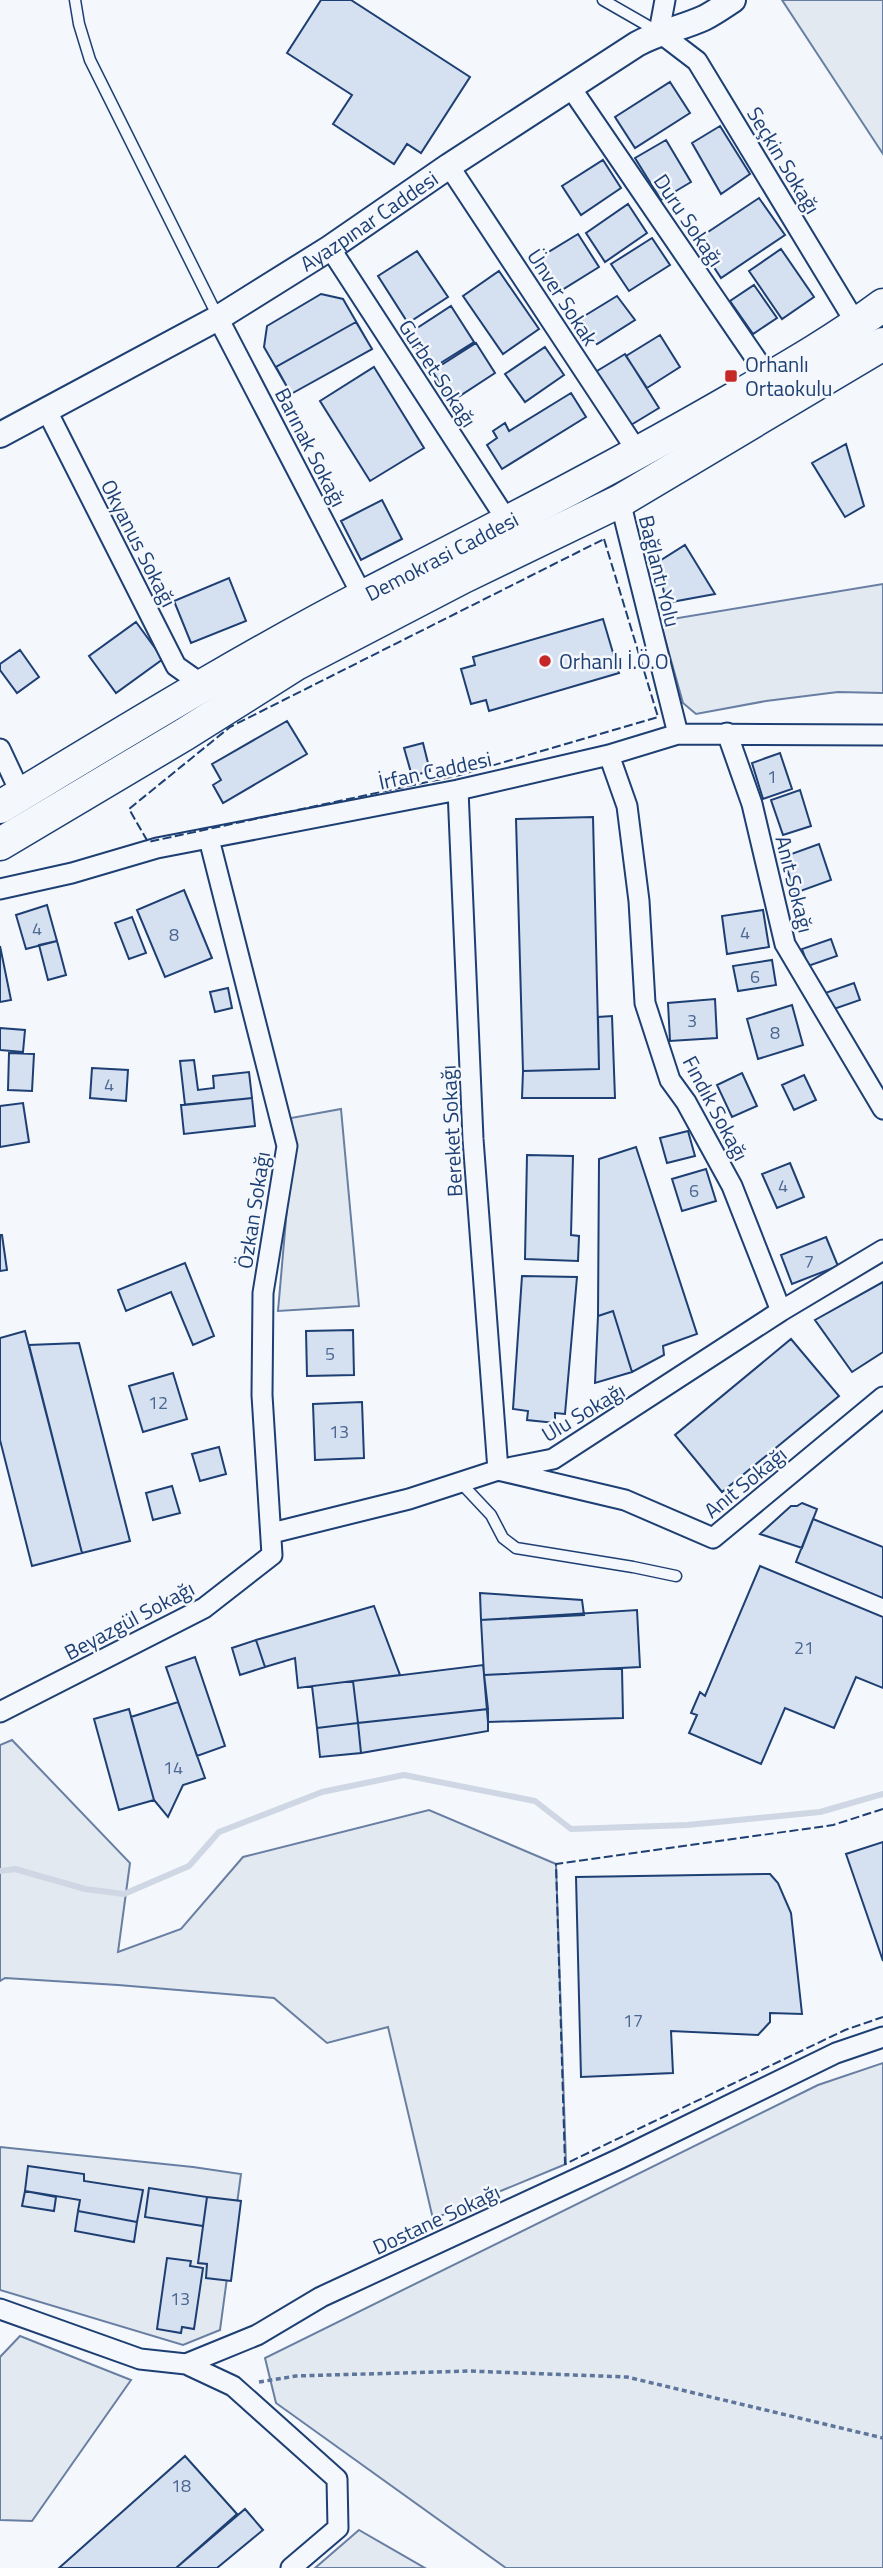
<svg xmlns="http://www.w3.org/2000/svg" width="883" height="2568" viewBox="0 0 883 2568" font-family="'Titillium Web',sans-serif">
  <rect width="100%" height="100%" fill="#f4f7fb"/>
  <path fill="#e3e9f0" stroke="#687fa3" stroke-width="2" d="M 782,0 L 883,0 L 883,154 Z
    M 883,584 L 883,693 L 838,692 L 766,701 L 696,714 L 683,703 L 660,621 Z
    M 341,1109 L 359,1306 L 278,1311 L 293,1139 L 291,1118 Z
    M 12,1740 L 130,1863 L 118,1952 L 181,1929 L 243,1857 L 429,1810 L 556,1864 L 566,2164 L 433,2219 L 388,2027 L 327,2043 L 274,1998 L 118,1985 L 5,1978 L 0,1981 L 0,1745 Z
    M 883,2063 L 883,2568 L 506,2568 L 276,2403 L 265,2358 L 818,2085 Z
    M 0,2147 L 193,2167 L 241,2174 L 220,2330 L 183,2345 L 0,2290 Z
    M 20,2336 L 131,2380 L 32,2521 L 0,2520 L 0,2357 Z
    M 359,2530 L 425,2568 L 315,2568 Z"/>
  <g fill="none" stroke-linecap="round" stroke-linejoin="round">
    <path stroke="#cfd7e4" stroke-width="6" d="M 0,1871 L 15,1869 L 85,1889 L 124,1894 L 189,1866 L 219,1832 L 322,1792 L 404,1775 L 535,1801 L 571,1829 L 687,1825 L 820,1812 L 883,1794"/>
  </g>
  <path fill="#d5e0f0" stroke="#1d3f73" stroke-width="2" d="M 321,0 L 351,0 L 470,77 L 421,153 L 407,144 L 394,164 L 333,124 L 352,95 L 287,53 Z
    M 670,82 L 690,113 L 635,148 L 615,117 Z
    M 720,126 L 750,174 L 721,194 L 692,143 Z
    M 666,140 L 691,182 L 661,200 L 635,158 Z
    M 603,160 L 621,188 L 581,215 L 562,186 Z
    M 759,198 L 785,235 L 721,278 L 696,240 Z
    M 628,204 L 647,233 L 605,262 L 586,233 Z
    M 578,234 L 599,267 L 557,293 L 537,259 Z
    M 652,238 L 670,265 L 629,291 L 611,264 Z
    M 781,249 L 814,297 L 782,319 L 749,271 Z
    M 417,251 L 448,297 L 408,323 L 378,276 Z
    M 499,271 L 539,329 L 503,354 L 463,296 Z
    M 754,285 L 777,318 L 753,334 L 730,301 Z
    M 321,294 L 343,299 L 372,349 L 291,394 L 264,347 L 267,326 Z
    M 617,296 L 635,320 L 597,344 L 581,318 Z
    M 451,306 L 474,342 L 431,369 L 408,334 Z
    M 356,322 L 372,349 L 291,394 L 276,367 Z
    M 660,335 L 680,367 L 647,388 L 626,356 Z
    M 476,343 L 495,373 L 452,401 L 432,371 Z
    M 545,347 L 564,375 L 525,402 L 505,374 Z
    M 625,354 L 659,408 L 626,428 L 592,374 Z
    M 374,367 L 424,448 L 370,481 L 320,401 Z
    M 571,393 L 586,417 L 502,469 L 487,445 L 497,438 L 493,431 L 505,423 L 509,431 Z
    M 846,444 L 864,506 L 845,517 L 812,463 Z
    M 382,500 L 402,539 L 361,560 L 341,521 Z
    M 685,545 L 715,594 L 666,603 L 658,562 Z
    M 229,578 L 246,621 L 191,643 L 174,601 Z
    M 603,619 L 619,673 L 489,711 L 486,700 L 471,704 L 461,669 L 475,665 L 473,657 Z
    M 136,622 L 163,659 L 116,693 L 89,656 Z
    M 20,650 L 39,677 L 17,693 L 0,670 L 0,664 Z
    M 287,721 L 307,754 L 223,803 L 213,785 L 221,780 L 212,764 Z
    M 423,743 L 430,771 L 412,776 L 404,748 Z
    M 780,753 L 792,789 L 763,799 L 752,763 Z
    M 800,790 L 811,826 L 783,835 L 771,800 Z
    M 593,817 L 599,1069 L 523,1071 L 516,819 Z
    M 819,844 L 831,880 L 795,893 L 783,857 Z
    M 184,890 L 212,958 L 165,977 L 137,910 Z
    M 47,905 L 57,941 L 26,949 L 16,915 Z
    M 763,910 L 769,947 L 727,954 L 722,916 Z
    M 132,917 L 146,953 L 129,959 L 115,923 Z
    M 831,939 L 837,956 L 808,966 L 802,949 Z
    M 57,941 L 66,975 L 48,980 L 39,945 Z
    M 0,946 L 11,1000 L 0,1002 Z
    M 772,960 L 776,985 L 738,991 L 733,966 Z
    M 854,983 L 860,1000 L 831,1010 L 825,993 Z
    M 228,988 L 232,1008 L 215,1012 L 210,992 Z
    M 715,999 L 717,1038 L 670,1041 L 668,1003 Z
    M 792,1005 L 803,1045 L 758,1059 L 747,1019 Z
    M 612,1016 L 615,1098 L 522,1098 L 523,1071 L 599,1069 L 598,1017 Z
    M 0,1028 L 25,1030 L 23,1052 L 0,1050 Z
    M 9,1053 L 34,1054 L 32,1091 L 8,1090 Z
    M 194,1060 L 198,1090 L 214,1088 L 213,1076 L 249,1072 L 252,1098 L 185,1105 L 180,1061 Z
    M 92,1068 L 128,1070 L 126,1101 L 90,1098 Z
    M 742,1073 L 757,1106 L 732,1117 L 717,1085 Z
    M 804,1075 L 816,1100 L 794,1110 L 782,1085 Z
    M 252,1098 L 255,1126 L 184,1134 L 181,1105 Z
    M 23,1103 L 29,1142 L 0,1147 L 0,1106 Z
    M 688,1131 L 695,1156 L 667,1163 L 660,1138 Z
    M 636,1147 L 697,1334 L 663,1346 L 664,1355 L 632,1372 L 613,1311 L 598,1316 L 599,1159 Z
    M 527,1155 L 573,1156 L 571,1235 L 579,1236 L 578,1261 L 525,1259 Z
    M 790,1163 L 804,1197 L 777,1208 L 762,1174 Z
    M 706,1169 L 716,1201 L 682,1211 L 672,1179 Z
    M 0,1235 L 2,1235 L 7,1270 L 0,1271 Z
    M 826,1237 L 838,1266 L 792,1284 L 781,1255 Z
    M 185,1263 L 214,1336 L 193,1345 L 171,1292 L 126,1311 L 118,1290 Z
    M 522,1276 L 577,1277 L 565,1414 L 555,1413 L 555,1423 L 527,1420 L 528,1411 L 513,1409 Z
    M 883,1282 L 883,1352 L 852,1372 L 815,1320 Z
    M 613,1311 L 632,1372 L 595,1383 L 598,1316 Z
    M 353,1330 L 354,1375 L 307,1376 L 306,1331 Z
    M 25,1331 L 82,1553 L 32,1566 L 0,1440 L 0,1338 Z
    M 791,1339 L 839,1396 L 722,1492 L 675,1435 Z
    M 79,1343 L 130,1541 L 82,1553 L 29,1345 Z
    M 173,1373 L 187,1419 L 143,1432 L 129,1386 Z
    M 362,1402 L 364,1458 L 315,1460 L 313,1404 Z
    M 219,1447 L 226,1474 L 200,1481 L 192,1454 Z
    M 172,1486 L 180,1513 L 153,1520 L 146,1493 Z
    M 802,1503 L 817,1509 L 802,1548 L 760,1534 L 791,1506 L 797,1506 Z
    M 813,1519 L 883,1547 L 883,1598 L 796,1562 Z
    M 760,1566 L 883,1617 L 883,1688 L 856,1677 L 834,1728 L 785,1708 L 761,1764 L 689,1733 L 697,1715 L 691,1713 L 700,1692 L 705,1696 Z
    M 480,1593 L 582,1600 L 584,1615 L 481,1620 Z
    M 374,1606 L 400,1675 L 298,1688 L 295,1658 L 265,1667 L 256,1640 Z
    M 637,1610 L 640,1667 L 484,1675 L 481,1620 Z
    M 256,1640 L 265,1667 L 240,1675 L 232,1648 Z
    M 195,1657 L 225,1746 L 197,1756 L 166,1667 Z
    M 483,1665 L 488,1709 L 358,1723 L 353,1681 Z
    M 622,1668 L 623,1718 L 488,1722 L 484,1675 Z
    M 353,1681 L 358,1723 L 317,1728 L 312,1686 Z
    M 178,1702 L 205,1778 L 183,1785 L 168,1817 L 154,1800 L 131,1717 Z
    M 129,1709 L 154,1800 L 119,1810 L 94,1719 Z
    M 488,1709 L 488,1731 L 361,1753 L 358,1723 Z
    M 358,1723 L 361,1753 L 320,1757 L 317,1728 Z
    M 883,1842 L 883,1961 L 846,1854 Z
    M 770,1874 L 778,1883 L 791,1913 L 802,2014 L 770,2013 L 770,2022 L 758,2035 L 671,2031 L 673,2073 L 581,2077 L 576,1877 Z
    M 28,2166 L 84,2174 L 84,2181 L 143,2190 L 137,2222 L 78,2211 L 80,2200 L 25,2191 Z
    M 149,2188 L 207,2197 L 203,2226 L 145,2217 Z
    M 25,2191 L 56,2197 L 54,2211 L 22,2206 Z
    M 207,2197 L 241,2201 L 231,2281 L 206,2278 L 207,2264 L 198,2263 Z
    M 78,2211 L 137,2222 L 134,2242 L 75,2231 Z
    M 167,2258 L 191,2261 L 190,2266 L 203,2268 L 194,2329 L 182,2327 L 181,2333 L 157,2329 Z
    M 185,2456 L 237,2514 L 176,2568 L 59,2568 Z
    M 245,2509 L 263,2530 L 217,2568 L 176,2568 Z"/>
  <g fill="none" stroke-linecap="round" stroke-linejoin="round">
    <defs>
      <path id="service" d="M 75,0 L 79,24 L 90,60 L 218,317
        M 603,0 L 657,31
        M 460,1482 L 491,1515 L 503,1538 L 516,1548 L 633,1567 L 676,1576"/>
      <path id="minor" d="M 665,0 L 659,32 L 697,61 L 857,325
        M 571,88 L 769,378
        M 449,166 L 639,454
        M 330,248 L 508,522
        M 218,318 L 363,597
        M 47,411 L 176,666 L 203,685
        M 620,501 L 678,734
        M 727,733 L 752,804 L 785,944 L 883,1109
        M 0,749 L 21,794
        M 609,755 L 627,806 L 639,901 L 645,1003 L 670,1080 L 686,1102 L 732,1186 L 781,1311
        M 458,790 L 473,1139 L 498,1470 L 625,1500 L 713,1538 L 883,1397
        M 0,889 L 72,873 L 157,848 L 458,790 L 609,755 L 678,734 L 883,735
        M 272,1533 L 409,1499 L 498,1470 L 553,1459 L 781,1311 L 883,1250
        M 0,1712 L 204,1608 L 272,1555 L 262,1395 L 263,1293 L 287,1146 L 209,839
        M 0,2309 L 140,2359 L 186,2364 L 257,2335 L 321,2297 L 619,2159 L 836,2053 L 883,2037
        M 186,2364 L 233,2386 L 337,2479 L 338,2528 L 291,2568"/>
      <g id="tertiary">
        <path id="s1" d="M 0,435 L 218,318 L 330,248 L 449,166 L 637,44 C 659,32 682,28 704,18 C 714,13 724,6 733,0"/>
      </g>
      <g id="primary">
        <path id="s2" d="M 0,807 C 121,734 241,660 366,595 C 490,531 614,468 735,398 C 785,369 836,340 883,305"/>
        <path d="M 0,844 L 185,734 L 296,664 L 463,577 L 620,501 L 883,344"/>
      </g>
    </defs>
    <use href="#service" stroke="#1d3f73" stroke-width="13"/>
    <use href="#minor" stroke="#1d3f73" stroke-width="23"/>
    <use href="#tertiary" stroke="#1d3f73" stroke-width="28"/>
    <use href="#primary" stroke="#1d3f73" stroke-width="35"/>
    <path stroke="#5e769c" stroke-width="3.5" stroke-dasharray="5 3.5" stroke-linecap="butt" d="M 259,2382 L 296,2376 L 468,2371 L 627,2377 L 883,2438"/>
    <use href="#service" stroke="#f4f7fb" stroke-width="10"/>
    <use href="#minor" stroke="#f4f7fb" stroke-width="19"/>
    <use href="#tertiary" stroke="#f4f7fb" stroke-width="24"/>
    <use href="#primary" stroke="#f4f7fb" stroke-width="32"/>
    <path stroke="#1d3f73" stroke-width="2" stroke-dasharray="9 3.5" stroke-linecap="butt" d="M 604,539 L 658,717 L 460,775 L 148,842 L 129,809 L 230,727 Z
      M 883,1809 L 833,1825 L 556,1864 L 565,2164 L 845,2030 L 883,2017"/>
  </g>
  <g fill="#c62828" stroke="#f4f7fb" stroke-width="2.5">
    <rect x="724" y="369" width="14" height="14" rx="3.5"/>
    <circle cx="545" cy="661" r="7"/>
  </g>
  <g text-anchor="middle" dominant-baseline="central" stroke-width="5" stroke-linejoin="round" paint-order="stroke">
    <g font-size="18" fill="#4b6792">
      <text x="772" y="776">1</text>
      <text x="37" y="928">4</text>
      <text x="745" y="932">4</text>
      <text x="174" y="934">8</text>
      <text x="755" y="976">6</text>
      <text x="692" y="1020">3</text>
      <text x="775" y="1032">8</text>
      <text x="109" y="1084">4</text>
      <text x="783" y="1185">4</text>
      <text x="694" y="1190">6</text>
      <text x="809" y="1261">7</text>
      <text x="330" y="1353">5</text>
      <text x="158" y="1402">12</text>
      <text x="339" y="1431">13</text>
      <text x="804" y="1647">21</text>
      <text x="173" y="1767">14</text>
      <text x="633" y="2020">17</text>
      <text x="180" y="2298">13</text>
      <text x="181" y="2485">18</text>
    </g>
    <g font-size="21" fill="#1d3f73" stroke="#f4f7fb">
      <text transform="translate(784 160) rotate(59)">Seçkin Sokağı</text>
      <text stroke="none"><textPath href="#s1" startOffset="427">Ayazpınar Caddesi</textPath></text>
      <text transform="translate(689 220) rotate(56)">Duru Sokağı</text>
      <text transform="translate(563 297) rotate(57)">Ünver Sokak</text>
      <text transform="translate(438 373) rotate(57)">Gurbet Sokağı</text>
      <text transform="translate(311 447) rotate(63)">Barınak Sokağı</text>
      <text transform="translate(139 543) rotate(63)">Okyanus Sokağı</text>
      <text stroke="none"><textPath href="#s2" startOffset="508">Demokrasi Caddesi</textPath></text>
      <text transform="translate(660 571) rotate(76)">Bağlantı Yolu</text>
      <text transform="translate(435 770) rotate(-12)">İrfan Caddesi</text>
      <text transform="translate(795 884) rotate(76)">Anıt Sokağı</text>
      <text transform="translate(716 1108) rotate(62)">Fındık Sokağı</text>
      <text transform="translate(451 1131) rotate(-93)">Bereket Sokağı</text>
      <text transform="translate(253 1210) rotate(-81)">Özkan Sokağı</text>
      <text transform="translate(583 1412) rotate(-31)">Ulu Sokağı</text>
      <text transform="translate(745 1482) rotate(-39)">Anıt Sokağı</text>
      <text transform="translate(129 1620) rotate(-28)">Beyazgül Sokağı</text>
      <text transform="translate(436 2219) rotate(-25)">Dostane Sokağı</text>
    </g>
    <g font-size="21" fill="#1d3f73" stroke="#f4f7fb" text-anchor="start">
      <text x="745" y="364">Orhanlı<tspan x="745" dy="24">Ortaokulu</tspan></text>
      <text x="559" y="661">Orhanlı İ.Ö.O</text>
    </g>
  </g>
</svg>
